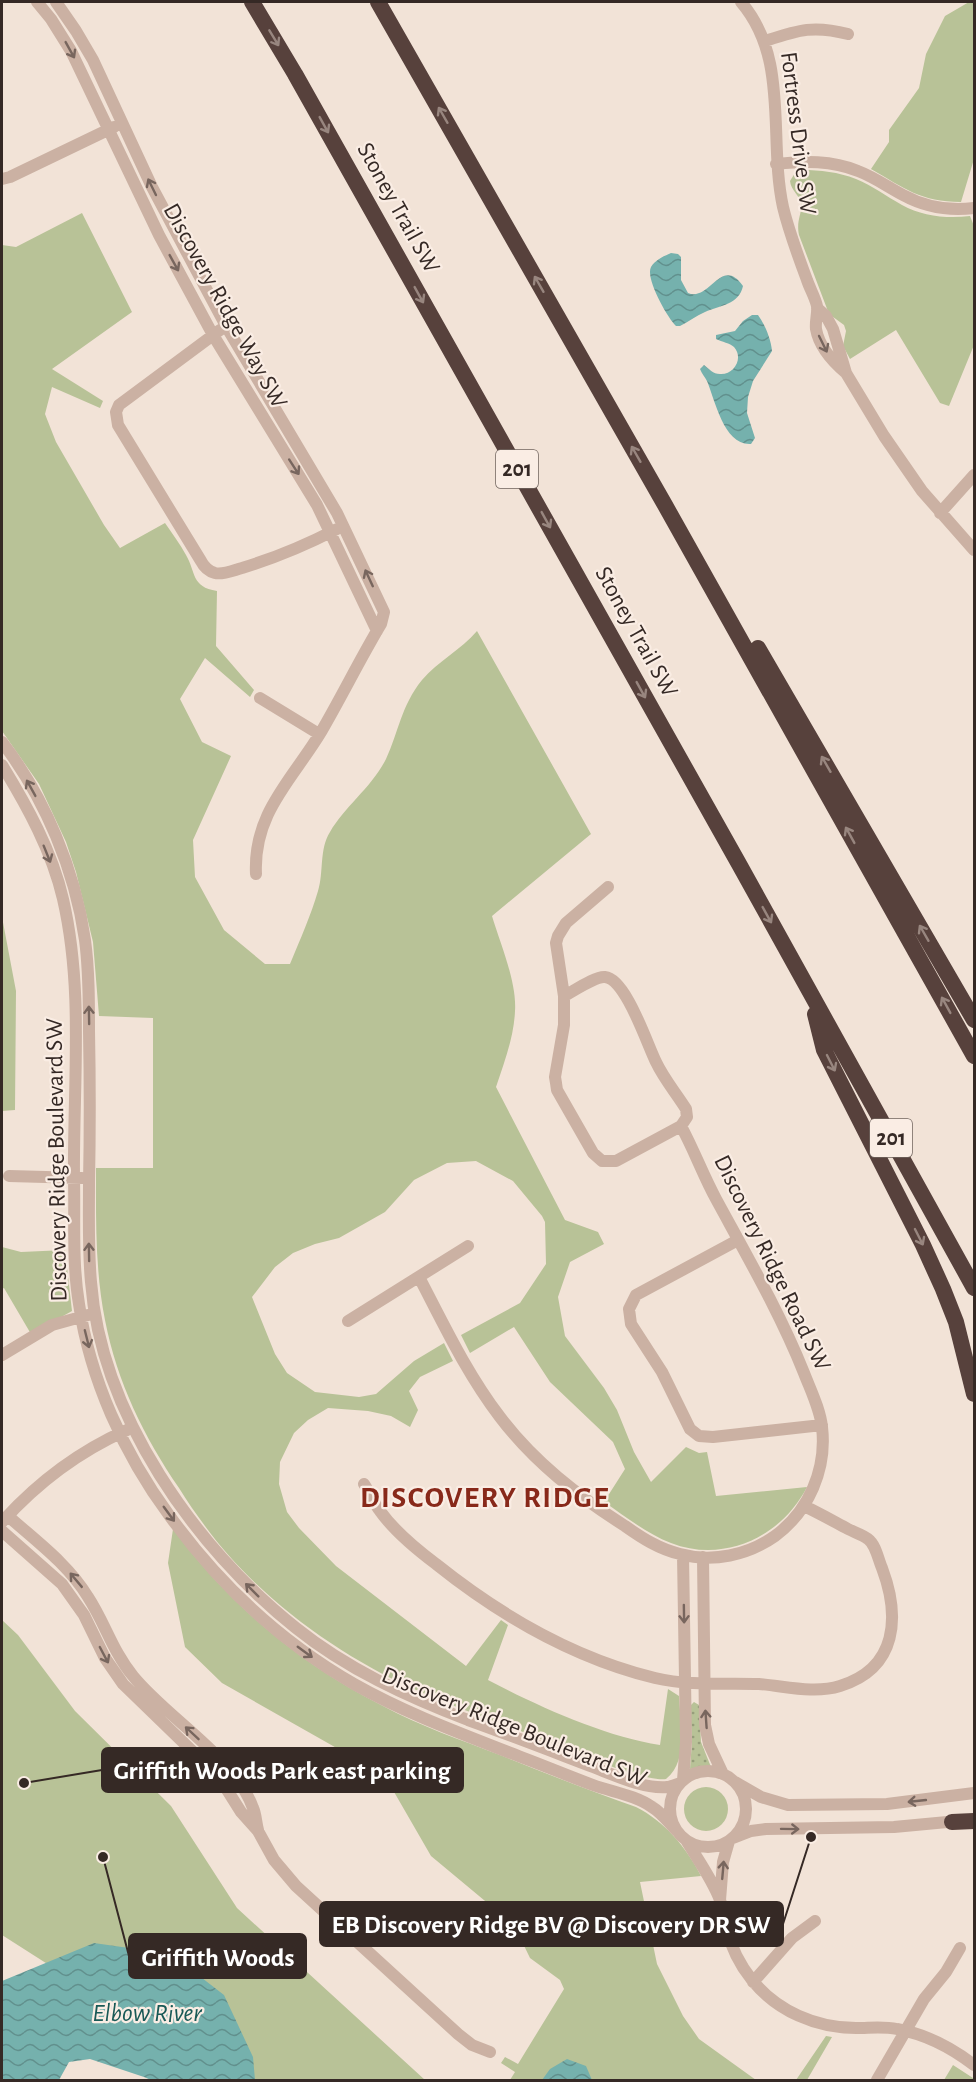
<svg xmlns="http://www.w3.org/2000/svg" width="976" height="2082" viewBox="0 0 976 2082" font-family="'Alegreya Sans',sans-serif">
  <defs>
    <pattern id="grass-dots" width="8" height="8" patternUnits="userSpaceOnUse" patternTransform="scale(1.5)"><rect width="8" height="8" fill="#b8c297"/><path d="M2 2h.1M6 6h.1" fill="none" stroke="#969e7b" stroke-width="1.8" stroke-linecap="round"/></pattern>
    <pattern id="water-waves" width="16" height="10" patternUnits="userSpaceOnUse" patternTransform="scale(1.5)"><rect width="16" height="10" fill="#75b1ad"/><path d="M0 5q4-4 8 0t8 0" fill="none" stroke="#61908d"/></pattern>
  </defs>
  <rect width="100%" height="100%" fill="#f2e3d7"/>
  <path fill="url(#grass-dots)" d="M 694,1702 L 699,1705 L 701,1742 L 711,1767 L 690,1769 L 692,1741 L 690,1706 Z"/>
  <path fill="#b8c297" d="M 969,2 L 974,2 L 974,159 L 961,202 C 921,202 904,188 871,169 L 889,142 L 889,130 L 919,88 L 926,54 L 945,16 Z
    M 801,170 C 821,170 838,172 856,179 C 873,186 886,196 902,205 C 922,216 947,219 970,216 L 974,226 L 974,345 L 949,406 L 940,403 L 896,330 L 850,359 L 843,346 L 846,331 L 844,325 L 829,314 L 799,235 C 796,220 802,215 801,204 C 800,195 791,191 790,181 L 795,173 Z
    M 82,213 L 132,312 L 52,369 L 103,401 L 100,408 L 52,387 L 45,414 L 56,442 L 104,525 L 120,548 L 165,523 C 172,533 180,544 186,555 C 196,572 191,587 217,591 L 216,646 L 254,690 L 250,697 L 205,658 L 180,699 L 202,742 L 231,756 L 193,840 L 195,877 L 224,930 L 265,964 L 290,964 C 300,940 311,915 318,891 C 324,872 319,849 330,832 C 345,806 372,787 386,759 C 399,731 401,706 422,680 C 438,661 461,650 477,631 L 591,834 L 492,916 C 500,943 517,982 515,1011 C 514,1037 504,1063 496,1087 L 565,1220 L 598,1232 L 604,1244 L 570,1262 L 558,1297 L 565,1336 L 604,1388 L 617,1410 L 634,1452 L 651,1482 L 686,1447 L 699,1453 L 707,1452 L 716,1496 L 807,1487 C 782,1536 725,1564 671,1543 C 647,1534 625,1516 604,1502 L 625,1469 L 613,1442 L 550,1382 L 514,1327 L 470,1353 L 461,1335 L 520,1303 L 546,1264 L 545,1222 L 542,1216 L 513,1181 L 476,1161 L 447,1163 L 414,1180 L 385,1212 L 339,1238 L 315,1244 L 293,1253 L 275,1267 L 252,1297 L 275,1354 L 287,1373 L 315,1392 L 359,1397 L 376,1394 L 414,1361 L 444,1343 L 453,1361 L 420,1377 L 409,1391 L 418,1410 L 410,1427 L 391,1416 L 368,1411 L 328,1408 L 308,1420 L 294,1433 L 280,1462 L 279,1484 L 287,1512 L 299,1528 L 336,1566 L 466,1666 L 501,1620 L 508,1625 L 488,1680 C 537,1706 606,1737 660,1745 L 668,1689 L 679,1696 C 680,1722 689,1761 666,1779 C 642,1783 542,1739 513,1728 C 480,1716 447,1704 414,1689 C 337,1655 255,1595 205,1526 C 196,1514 187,1501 179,1488 C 144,1437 117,1382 105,1320 C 95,1270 96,1219 96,1168 L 153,1168 L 153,1018 L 99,1016 L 93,942 L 76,872 L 66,842 L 39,784 L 2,731 L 2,245 L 16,247 Z
    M 2,917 L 16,991 L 15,1110 L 2,1111 Z
    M 2,1247 L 21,1252 L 65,1250 L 72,1311 L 31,1334 L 4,1288 L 2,1289 Z
    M 173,1529 C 229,1604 299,1664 383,1706 C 420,1726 461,1740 500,1755 C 545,1773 590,1791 636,1807 C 664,1821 687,1848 701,1876 L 640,1882 L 657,1964 L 683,2016 L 699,2039 L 756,2080 L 510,2080 L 515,2072 L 501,2063 L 505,2057 L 518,2064 L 564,1989 L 560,1980 L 530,1958 L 514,1925 L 431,1856 L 386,1778 L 356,1759 L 222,1683 L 185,1647 L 168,1563 Z
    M 2,1620 L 18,1635 L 75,1711 L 171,1806 L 237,1908 L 425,2080 L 229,2080 L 2,1935 Z
    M684 1809a22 22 0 1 1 44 0a22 22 0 1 1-44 0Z
    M 826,2036 L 832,2037 L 807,2080 L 796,2080 Z
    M 953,2065 L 973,2078 L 974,2080 L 944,2080 Z"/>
  <path fill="url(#water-waves)" d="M 671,253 L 678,254 L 681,257 L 681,280 L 688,293 C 710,302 721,255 743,286 C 739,305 720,305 705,312 C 696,316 688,322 680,326 L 676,326 C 667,317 645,278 651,267 C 655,260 664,256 671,253 Z
    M 752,315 L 758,315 C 765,325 771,339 772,351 L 753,381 L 748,397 L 747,413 L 755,438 L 751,444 C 724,446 715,400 707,381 C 705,377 702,374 700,369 L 704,365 C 709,369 713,374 720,374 C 734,375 744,358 734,347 C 730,343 722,342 716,339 L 716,335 L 735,331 L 743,321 Z
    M 94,1943 L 171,1954 L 224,1995 L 253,2057 L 255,2080 L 151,2080 L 144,2077 L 90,2059 L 69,2062 L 59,2080 L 2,2080 L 2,1981 Z
    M 567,2059 L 586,2066 L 592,2080 L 542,2080 L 550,2069 Z"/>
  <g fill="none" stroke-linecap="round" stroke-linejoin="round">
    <path stroke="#cbb1a3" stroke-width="12" d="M 37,2 L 51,19 L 71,51 L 159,235 L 213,335 L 317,505 L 377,631
      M 56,2 L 76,31 L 93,60 L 152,187 L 226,326 L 337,513 L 384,612 L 381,624 C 360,659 342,696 321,732 C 292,780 253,813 256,874
      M 741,2 C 790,59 768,138 783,207 C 789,232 798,256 807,280 C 810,289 815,297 817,306 C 818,313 815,321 816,329 C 819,346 833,362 846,373
      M 765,41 C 799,30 813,25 848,34
      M 776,164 C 805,161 831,160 858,171 C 874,177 888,187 903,195 C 925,207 950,211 974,208
      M 2,179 L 10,177 L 114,127
      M 817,308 L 826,316 L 833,329 L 846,373 L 884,436 L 922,491 L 974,550
      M 220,330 L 119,405 L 116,412 L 118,425 L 201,561 C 204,567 208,571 215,573 C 223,575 234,570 242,568 C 275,558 306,545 337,529
      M 940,513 L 974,475
      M 260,698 L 319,734
      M 2,742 C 45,798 75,870 85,940 C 89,970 89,1000 89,1031 C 90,1082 90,1133 89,1184 C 89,1217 88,1250 91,1282 C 101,1414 195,1548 296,1628 C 347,1669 408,1697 468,1720 C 510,1735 551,1751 593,1767 C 614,1775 643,1789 667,1787 C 669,1787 678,1784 680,1783
      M 2,765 C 27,806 52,851 63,899 C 84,990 73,1085 74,1178 C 75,1220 72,1262 79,1304 C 90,1379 124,1454 169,1515 C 218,1583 281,1642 354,1684 C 407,1714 465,1735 521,1757 C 545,1766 569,1776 593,1785 C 612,1792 635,1795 652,1807 C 662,1813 669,1823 677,1831
      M 564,996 C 574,991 595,976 605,977 C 626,979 647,1044 656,1062 C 664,1079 676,1093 686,1109 L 687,1117 L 681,1126 L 616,1161 L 602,1161 L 593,1153 L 557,1090 L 556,1083 L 555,1077 L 564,1025 L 564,996 L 556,943 L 558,936 L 566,923 L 608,887
      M 9,1176 L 82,1178
      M 738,1240 L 636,1295 L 629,1309 L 631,1324 L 662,1372 L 690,1429 L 699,1436 L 713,1437 L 822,1425
      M 419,1277 C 444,1325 467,1374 500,1417 C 534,1462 578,1496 625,1526 C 642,1538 659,1549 680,1554 C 713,1563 748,1555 775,1536 C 809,1511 827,1469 822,1427 C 820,1409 811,1391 804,1373 C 780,1313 747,1256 716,1199 C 703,1175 694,1150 681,1126
      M 348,1321 L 468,1246
      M 2,1355 L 52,1325 L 88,1315
      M 364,1484 C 370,1493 374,1503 380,1511 C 395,1532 416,1549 436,1564 C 501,1616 573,1658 655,1678 C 689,1686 724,1683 759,1684 C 785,1686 814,1694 840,1686 C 898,1668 900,1616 882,1568 C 878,1559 876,1545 868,1539 C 863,1535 854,1532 848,1529 C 833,1521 819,1513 804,1506
      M 8,1516 C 36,1541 68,1564 88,1597 C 105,1623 113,1652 133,1676 C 167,1718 235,1757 253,1808 C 256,1814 256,1823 258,1830
      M 2,1522 C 37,1483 80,1451 127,1430
      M 2,1531 L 62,1584 L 84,1615 L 105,1658 L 123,1684 L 219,1777 L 241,1812 L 258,1831 L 274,1860 L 296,1886 L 458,2034 L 472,2045 L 490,2052
      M 703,1557 L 705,1725 L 709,1744 L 723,1774
      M670 1809a38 38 0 1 1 76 0a38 38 0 1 1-76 0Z
      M 683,1780 L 686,1742 L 683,1555
      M 735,1782 L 761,1797 L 788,1805 L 887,1804 L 974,1793
      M 733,1838 L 751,1831 L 766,1829 L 894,1827 L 958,1821
      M 686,1840 C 698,1860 712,1879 720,1900 C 723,1909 724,1918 726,1927 C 731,1947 739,1964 752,1980 C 777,2011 816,2028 856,2028 C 870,2028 883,2026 897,2029 C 925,2034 952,2048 974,2065
      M 720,1900 L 723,1862 L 729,1841
      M 753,1982 L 792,1938 L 815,1921
      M 877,2080 L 924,1999 L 946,1972 L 960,1948"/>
    <path stroke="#57413c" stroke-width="16" d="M 252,2 L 295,74 L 739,864 L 974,1288
      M 378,2 L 665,505 L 974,1056
      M 758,648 L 974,1020
      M 815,1014 L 824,1050 L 923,1245 L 943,1289 L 956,1322 L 974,1394
      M 952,1822 L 974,1821"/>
  </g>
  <defs><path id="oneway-shaft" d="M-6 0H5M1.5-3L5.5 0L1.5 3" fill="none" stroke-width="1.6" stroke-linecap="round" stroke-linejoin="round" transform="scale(1.5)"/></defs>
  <g stroke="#98867f">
    <use href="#oneway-shaft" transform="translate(274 38) rotate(59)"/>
    <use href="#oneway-shaft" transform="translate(443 115) rotate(-120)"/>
    <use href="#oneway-shaft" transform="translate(324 125) rotate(61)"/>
    <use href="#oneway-shaft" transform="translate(539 284) rotate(-120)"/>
    <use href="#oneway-shaft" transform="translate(419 295) rotate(61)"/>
    <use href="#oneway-shaft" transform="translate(636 454) rotate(-120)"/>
    <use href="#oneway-shaft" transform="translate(546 520) rotate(61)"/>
    <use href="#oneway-shaft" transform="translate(641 690) rotate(61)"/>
    <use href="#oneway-shaft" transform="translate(826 764) rotate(-120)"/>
    <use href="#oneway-shaft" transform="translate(850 835) rotate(-119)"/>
    <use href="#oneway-shaft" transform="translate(767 915) rotate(61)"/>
    <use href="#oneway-shaft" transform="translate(924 933) rotate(-120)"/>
    <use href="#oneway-shaft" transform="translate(946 1005) rotate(-119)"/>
    <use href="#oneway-shaft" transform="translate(831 1063) rotate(63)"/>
    <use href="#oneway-shaft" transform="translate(919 1237) rotate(63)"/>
  </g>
  <g stroke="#78665e">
    <use href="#oneway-shaft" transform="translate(70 50) rotate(61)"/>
    <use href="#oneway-shaft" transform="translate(152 187) rotate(-116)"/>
    <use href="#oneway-shaft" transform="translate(174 263) rotate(61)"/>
    <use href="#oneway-shaft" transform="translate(823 344) rotate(64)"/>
    <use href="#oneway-shaft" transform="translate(294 467) rotate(57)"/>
    <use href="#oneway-shaft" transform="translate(369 578) rotate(-115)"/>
    <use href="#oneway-shaft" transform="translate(31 788) rotate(-119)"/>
    <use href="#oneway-shaft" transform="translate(47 854) rotate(68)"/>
    <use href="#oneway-shaft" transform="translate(89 1015) rotate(-91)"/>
    <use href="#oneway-shaft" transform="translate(89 1252) rotate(-91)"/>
    <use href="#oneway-shaft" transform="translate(87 1339) rotate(76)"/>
    <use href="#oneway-shaft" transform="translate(169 1514) rotate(54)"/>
    <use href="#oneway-shaft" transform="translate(76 1580) rotate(-130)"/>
    <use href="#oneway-shaft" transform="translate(252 1590) rotate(-135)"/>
    <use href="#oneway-shaft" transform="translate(684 1614) rotate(89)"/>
    <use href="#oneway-shaft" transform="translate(305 1652) rotate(36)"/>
    <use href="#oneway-shaft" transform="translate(104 1655) rotate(62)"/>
    <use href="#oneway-shaft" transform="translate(706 1719) rotate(-94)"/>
    <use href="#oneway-shaft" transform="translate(192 1733) rotate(-137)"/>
    <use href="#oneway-shaft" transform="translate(917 1801) rotate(174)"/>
    <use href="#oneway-shaft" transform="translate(790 1829) rotate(1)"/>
    <use href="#oneway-shaft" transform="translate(723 1870) rotate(-85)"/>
  </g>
  <g text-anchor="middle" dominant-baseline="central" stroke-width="4.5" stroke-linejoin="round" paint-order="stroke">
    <g fill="#faede4" stroke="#70645e" stroke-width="1.5">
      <rect x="496" y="450" width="42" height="38" rx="4.5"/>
      <rect x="870" y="1119" width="42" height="38" rx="4.5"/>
    </g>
    <g font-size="22" font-weight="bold" fill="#352925">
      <text x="517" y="469">201</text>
      <text x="891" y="1138">201</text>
    </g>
    <g font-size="24" fill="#352925" stroke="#faede4">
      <text transform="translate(798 133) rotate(83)">Fortress Drive SW</text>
      <text transform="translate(398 208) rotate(61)">Stoney Trail SW</text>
      <text transform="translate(225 306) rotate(61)">Discovery Ridge Way SW</text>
      <text transform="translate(636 632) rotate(61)">Stoney Trail SW</text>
      <text transform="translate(57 1160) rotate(-91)">Discovery Ridge Boulevard SW</text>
      <text transform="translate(772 1263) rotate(64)">Discovery Ridge Road SW</text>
      <text transform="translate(514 1727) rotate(22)">Discovery Ridge Boulevard SW</text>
    </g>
    <g font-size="26" font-style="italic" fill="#195956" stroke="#faede4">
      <text x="147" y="2013">Elbow River</text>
    </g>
    <g font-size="30" font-weight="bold" letter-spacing="1.5" fill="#88291a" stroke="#faede4">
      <text x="485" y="1498">DISCOVERY RIDGE</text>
    </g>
  </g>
  <path fill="none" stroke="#352925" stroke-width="2" d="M24 1783L102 1770M811 1837L783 1924M103 1857L129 1956"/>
  <g fill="#352925" stroke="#faede4" stroke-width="2">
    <circle cx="24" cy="1783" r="6"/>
    <circle cx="811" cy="1837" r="6"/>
    <circle cx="103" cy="1857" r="6"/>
  </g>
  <g fill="#352925" stroke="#352925" stroke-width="2">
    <rect x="102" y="1748" width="361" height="44" rx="6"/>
    <rect x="320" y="1902" width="463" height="44" rx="6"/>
    <rect x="129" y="1934" width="177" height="44" rx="6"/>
  </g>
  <g font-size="26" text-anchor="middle" font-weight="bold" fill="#fff">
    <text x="282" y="1779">Griffith Woods Park east parking</text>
    <text x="551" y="1933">EB Discovery Ridge BV @ Discovery DR SW</text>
    <text x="218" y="1966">Griffith Woods</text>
  </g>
  <rect width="976" height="2082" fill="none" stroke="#352925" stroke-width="6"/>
</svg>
